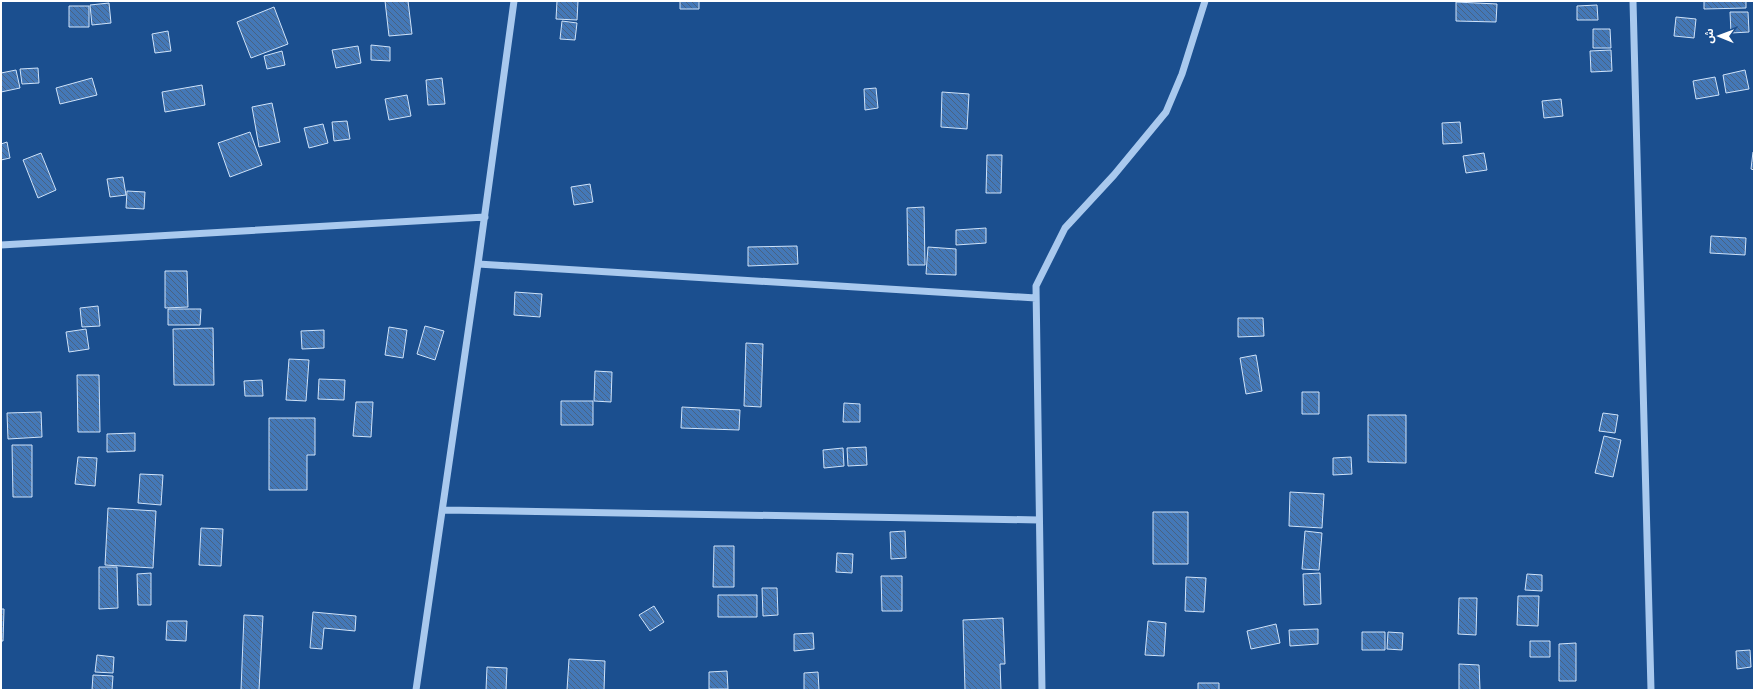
<svg xmlns="http://www.w3.org/2000/svg" width="1755" height="691" viewBox="0 0 1755 691" font-family="'Space Grotesk','Noto Sans Arabic',sans-serif">
  <defs>
    <pattern id="building-back-hatch" width="6" height="6" patternUnits="userSpaceOnUse"><rect width="6" height="6" fill="#4478b7"/><path d="M-1 5l2 2M0 0l6 6M5-1l2 2" fill="none" stroke="#486282"/></pattern>
  </defs>
  <rect width="100%" height="100%" fill="#1b4f8f"/>
  <path fill="url(#building-back-hatch)" stroke="#cfe3fa" d="M 385,1 L 408,1 L 412,34 L 389,36 Z
    M 557,1 L 578,1 L 577,20 L 556,19 Z
    M 680,1 L 699,1 L 699,9 L 680,9 Z
    M 1704,1 L 1746,1 L 1746,8 L 1704,9 Z
    M 1456,2 L 1497,4 L 1496,22 L 1456,21 Z
    M 109,3 L 111,23 L 92,25 L 90,5 Z
    M 1597,5 L 1598,20 L 1577,20 L 1577,6 Z
    M 69,6 L 89,6 L 89,27 L 69,27 Z
    M 274,7 L 288,44 L 251,58 L 237,22 Z
    M 1730,12 L 1748,12 L 1749,32 L 1731,33 Z
    M 1676,17 L 1696,19 L 1694,38 L 1674,36 Z
    M 562,21 L 577,23 L 575,40 L 560,39 Z
    M 1593,29 L 1610,29 L 1611,48 L 1593,48 Z
    M 168,31 L 171,51 L 155,53 L 152,34 Z
    M 371,45 L 390,47 L 390,61 L 371,60 Z
    M 358,46 L 361,63 L 336,68 L 332,50 Z
    M 1611,50 L 1612,71 L 1591,72 L 1590,51 Z
    M 282,51 L 285,65 L 267,69 L 264,56 Z
    M 38,68 L 39,83 L 22,84 L 20,69 Z
    M 16,70 L 20,88 L 1,92 L 1,73 Z
    M 1745,70 L 1749,89 L 1726,93 L 1723,75 Z
    M 1715,77 L 1719,95 L 1696,99 L 1693,81 Z
    M 92,78 L 97,95 L 60,104 L 56,88 Z
    M 442,78 L 445,104 L 428,105 L 426,80 Z
    M 202,85 L 205,105 L 165,112 L 162,92 Z
    M 876,88 L 878,108 L 865,110 L 864,89 Z
    M 942,92 L 969,94 L 967,129 L 941,127 Z
    M 407,95 L 411,116 L 389,120 L 385,99 Z
    M 1561,99 L 1563,116 L 1544,118 L 1542,101 Z
    M 272,103 L 280,142 L 259,147 L 252,107 Z
    M 347,121 L 350,139 L 334,141 L 332,122 Z
    M 1460,122 L 1462,143 L 1443,144 L 1442,123 Z
    M 323,124 L 328,143 L 309,148 L 304,128 Z
    M 250,132 L 262,165 L 230,177 L 218,143 Z
    M 7,142 L 10,158 L 1,160 L 1,144 Z
    M 1753,152 L 1754,152 L 1754,170 L 1751,169 Z
    M 41,153 L 56,190 L 38,198 L 23,160 Z
    M 1484,153 L 1487,170 L 1466,173 L 1463,156 Z
    M 987,155 L 1002,155 L 1001,193 L 986,193 Z
    M 123,177 L 126,195 L 110,197 L 107,179 Z
    M 590,184 L 593,202 L 574,205 L 571,187 Z
    M 127,191 L 145,192 L 144,209 L 126,208 Z
    M 924,207 L 925,265 L 908,265 L 907,208 Z
    M 986,228 L 986,243 L 956,245 L 956,230 Z
    M 1711,236 L 1746,238 L 1745,255 L 1710,253 Z
    M 797,246 L 798,264 L 748,266 L 748,247 Z
    M 928,247 L 956,249 L 956,275 L 926,274 Z
    M 165,271 L 187,271 L 188,307 L 165,308 Z
    M 515,292 L 542,294 L 540,317 L 514,315 Z
    M 98,306 L 100,326 L 82,327 L 80,308 Z
    M 168,309 L 201,309 L 200,325 L 168,325 Z
    M 1238,318 L 1263,318 L 1264,336 L 1238,337 Z
    M 425,326 L 444,331 L 435,360 L 417,354 Z
    M 389,327 L 407,330 L 403,358 L 385,355 Z
    M 213,328 L 214,385 L 174,385 L 173,329 Z
    M 86,329 L 89,349 L 69,352 L 66,332 Z
    M 324,330 L 324,348 L 302,349 L 301,331 Z
    M 746,343 L 763,344 L 761,407 L 744,406 Z
    M 1256,355 L 1262,391 L 1246,394 L 1240,358 Z
    M 289,359 L 309,360 L 306,401 L 286,400 Z
    M 595,371 L 612,372 L 611,402 L 594,401 Z
    M 77,375 L 99,375 L 100,432 L 78,432 Z
    M 319,379 L 345,380 L 344,400 L 318,399 Z
    M 262,380 L 263,396 L 245,396 L 244,381 Z
    M 1302,392 L 1319,392 L 1319,414 L 1302,414 Z
    M 561,401 L 593,401 L 593,425 L 561,425 Z
    M 356,402 L 373,402 L 371,437 L 353,436 Z
    M 844,403 L 860,404 L 860,422 L 843,422 Z
    M 682,407 L 740,410 L 739,430 L 681,428 Z
    M 41,412 L 42,437 L 8,439 L 7,413 Z
    M 1603,413 L 1618,415 L 1615,433 L 1599,431 Z
    M 1368,415 L 1406,415 L 1406,463 L 1368,462 Z
    M 269,418 L 315,418 L 315,455 L 307,455 L 307,490 L 269,490 Z
    M 135,433 L 135,451 L 107,452 L 107,434 Z
    M 1604,436 L 1621,440 L 1613,477 L 1595,473 Z
    M 12,445 L 32,445 L 32,497 L 13,497 Z
    M 866,447 L 867,465 L 848,466 L 847,448 Z
    M 843,448 L 844,466 L 824,468 L 823,450 Z
    M 78,457 L 97,458 L 95,486 L 75,484 Z
    M 1351,457 L 1352,474 L 1333,475 L 1333,458 Z
    M 140,474 L 163,475 L 161,505 L 138,503 Z
    M 1290,492 L 1324,494 L 1322,528 L 1289,526 Z
    M 108,508 L 156,511 L 153,568 L 105,565 Z
    M 1153,512 L 1188,512 L 1188,564 L 1153,564 Z
    M 201,528 L 223,529 L 221,566 L 199,565 Z
    M 905,531 L 906,558 L 891,559 L 890,532 Z
    M 1305,531 L 1322,533 L 1319,570 L 1302,569 Z
    M 714,546 L 734,546 L 734,587 L 713,587 Z
    M 837,553 L 853,554 L 852,573 L 836,572 Z
    M 99,567 L 117,567 L 118,608 L 99,609 Z
    M 151,573 L 151,605 L 138,605 L 137,574 Z
    M 1320,573 L 1321,604 L 1304,605 L 1303,574 Z
    M 1527,574 L 1542,575 L 1542,591 L 1525,590 Z
    M 881,576 L 902,576 L 902,611 L 882,611 Z
    M 1186,577 L 1206,578 L 1204,612 L 1185,611 Z
    M 762,588 L 777,588 L 778,615 L 763,616 Z
    M 718,595 L 757,595 L 757,617 L 718,617 Z
    M 1518,596 L 1539,596 L 1538,626 L 1517,625 Z
    M 1459,598 L 1477,598 L 1476,635 L 1458,634 Z
    M 654,606 L 664,622 L 650,631 L 639,615 Z
    M 1,609 L 4,609 L 3,641 L 1,641 Z
    M 313,612 L 356,616 L 355,631 L 324,628 L 322,649 L 310,648 Z
    M 244,615 L 263,616 L 259,690 L 241,690 Z
    M 1003,618 L 1005,664 L 1000,664 L 1001,690 L 965,690 L 963,620 Z
    M 167,621 L 187,621 L 186,641 L 166,640 Z
    M 1148,621 L 1166,623 L 1164,656 L 1145,655 Z
    M 1276,624 L 1280,643 L 1251,649 L 1247,631 Z
    M 1318,629 L 1318,644 L 1290,646 L 1289,630 Z
    M 1362,632 L 1385,632 L 1385,650 L 1362,650 Z
    M 1388,632 L 1403,633 L 1402,650 L 1387,649 Z
    M 813,633 L 814,649 L 794,651 L 794,634 Z
    M 1530,641 L 1550,641 L 1550,657 L 1530,657 Z
    M 1576,643 L 1576,681 L 1559,681 L 1559,644 Z
    M 1750,650 L 1751,667 L 1737,669 L 1736,651 Z
    M 97,655 L 114,657 L 113,673 L 95,672 Z
    M 569,659 L 605,661 L 604,690 L 567,690 Z
    M 1459,664 L 1479,665 L 1480,690 L 1459,690 Z
    M 487,667 L 507,668 L 506,690 L 486,690 Z
    M 727,671 L 728,689 L 709,689 L 709,672 Z
    M 818,672 L 819,690 L 804,690 L 804,673 Z
    M 93,675 L 113,676 L 112,690 L 92,690 Z
    M 1198,683 L 1219,683 L 1219,690 L 1198,690 Z"/>
  <g fill="none" stroke-linecap="round" stroke-linejoin="round">
    <path stroke="#a9c9ee" stroke-width="7" d="M 1633,1 L 1651,690
      M 1,245 L 485,217
      M 478,264 L 1036,298
      M 443,510 L 1039,520
      M 416,690 L 478,264 L 514,1
      M 1042,690 L 1036,286 L 1065,228 L 1114,175 L 1166,112 L 1182,74 L 1205,1"/>
  </g>
  <rect width="1755" height="691" fill="none" stroke="#ffffff" stroke-width="4"/>
  <g transform="translate(1719 36) rotate(271)" stroke="#1b4f8f" stroke-width="3" paint-order="stroke">
  <path d="M0-3L7 15L0 10L-7 15Z" fill="#ffffff"/>
  <text y="-6" font-size="11" font-weight="bold" text-anchor="middle" fill="#ffffff">ش</text>
  </g>
</svg>
